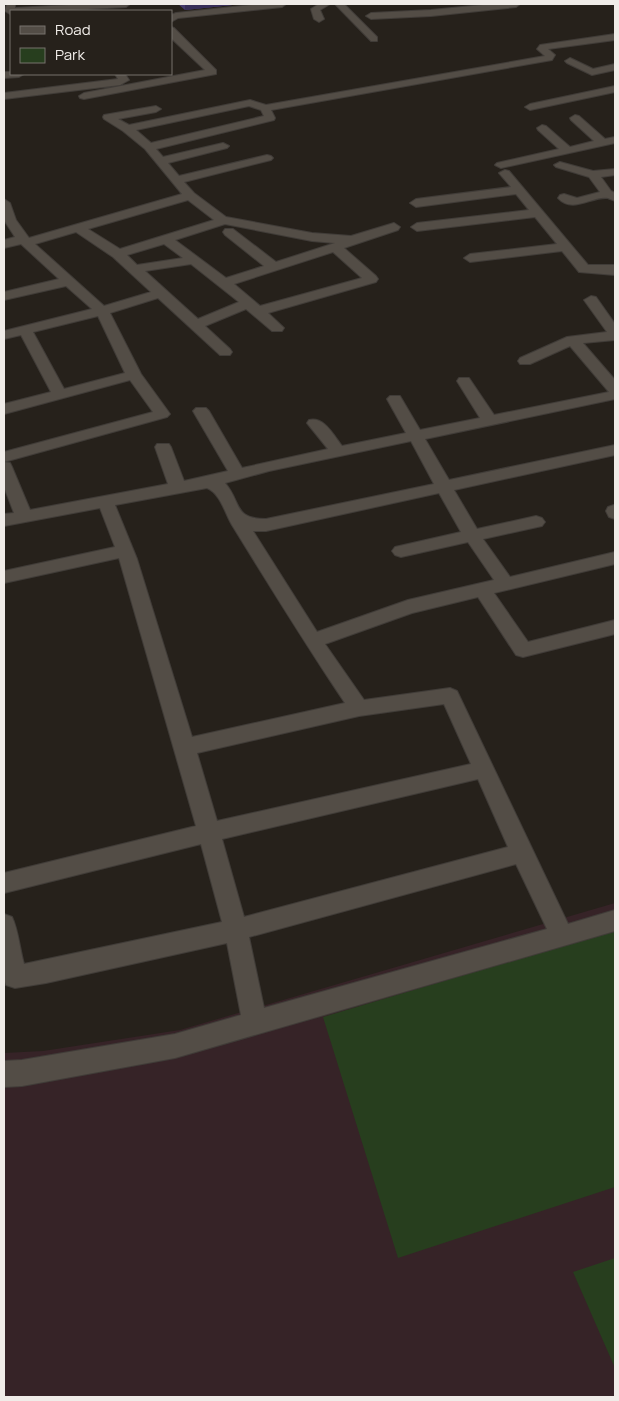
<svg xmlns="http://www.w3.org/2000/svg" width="619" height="1401" viewBox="0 0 619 1401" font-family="Manrope,sans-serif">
  <rect width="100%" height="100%" fill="#26211b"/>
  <path fill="#362327" d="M 615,903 L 615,1397 L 4,1397 L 4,1053 L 43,1051 L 180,1030 Z"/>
  <path fill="#273e1e" d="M 615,930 L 615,1187 L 398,1258 L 323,1017 Z
    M 615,1258 L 615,1368 L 573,1272 Z"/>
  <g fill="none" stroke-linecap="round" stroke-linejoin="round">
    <defs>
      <path id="minor" d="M 7,4 L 15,4 L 15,8 L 86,4 L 130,4 L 126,7 L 50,11 L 11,11 L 10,14 L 5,11 Z
        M 261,4 L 286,4 L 282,7 L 178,18 L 171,22 L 171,15 L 176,13 Z
        M 319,4 L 330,4 L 320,10 L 324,19 L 319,22 L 314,19 L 311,9 Z
        M 335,4 L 344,4 L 377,37 L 377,41 L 371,41 Z
        M 493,4 L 520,4 L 516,7 L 431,16 L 371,19 L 366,16 L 371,13 L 431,10 Z
        M 171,27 L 174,28 L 216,70 L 216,74 L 84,99 L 80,98 L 79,96 L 84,93 L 205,70 L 171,38 Z
        M 615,34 L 615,40 L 548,49 L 555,55 L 552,60 L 271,110 L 275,118 L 274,120 L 156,149 L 163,157 L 223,143 L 229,146 L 227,148 L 168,163 L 179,176 L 267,155 L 271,156 L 273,158 L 271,160 L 184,182 L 194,193 L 226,217 L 312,233 L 351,236 L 394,223 L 400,227 L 398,230 L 344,248 L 376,276 L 378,279 L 376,282 L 268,313 L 284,328 L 282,331 L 272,331 L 246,309 L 205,326 L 230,349 L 232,352 L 230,355 L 220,355 L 158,298 L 110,313 L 141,374 L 170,414 L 167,417 L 4,462 L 10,463 L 12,467 L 30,510 L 168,484 L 155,447 L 157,444 L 169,444 L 171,447 L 184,481 L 228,471 L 193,411 L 196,408 L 206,408 L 209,411 L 242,468 L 328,449 L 307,423 L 309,420 C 324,416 334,436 342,446 L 406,433 L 387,399 L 390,396 L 400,396 L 420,430 L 480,418 L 457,381 L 459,378 L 469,378 L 494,415 L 609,392 L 570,346 L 530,364 L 520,364 L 518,361 L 520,358 L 567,337 L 607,332 L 584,300 L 591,296 L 596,297 L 615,324 L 615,340 L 583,343 L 615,380 L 615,399 L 425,439 L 449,480 L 615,445 L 615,455 L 454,490 L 477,529 L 536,516 L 542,518 L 545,522 L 542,526 L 483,539 L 510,577 L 615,552 L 615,564 L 494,593 L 528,642 L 615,620 L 615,634 L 523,657 L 516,655 L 478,597 L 412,613 L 325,644 L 364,700 L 450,688 L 457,691 L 568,924 L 615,910 L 615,931 L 175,1058 L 22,1086 L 4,1087 L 4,1061 L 22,1060 L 175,1034 L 241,1015 L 227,943 L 46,983 L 15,988 L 6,985 L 4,979 L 4,914 L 12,917 C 18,929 20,950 24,964 L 222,922 L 201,844 L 4,893 L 4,873 L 196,826 L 119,558 L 4,583 L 4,571 L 115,547 L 100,508 L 4,526 L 4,514 L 14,513 L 4,487 L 4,452 L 153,412 L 130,380 L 4,414 L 4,404 L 51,392 L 21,335 L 4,339 L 4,331 L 92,309 L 66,286 L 4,300 L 4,292 L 59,279 L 21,244 L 4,248 L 4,240 L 15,237 L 4,220 L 4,199 L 10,203 L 16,220 L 29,238 L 182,194 L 145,149 L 123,131 L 104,119 L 103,117 L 104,115 L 156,106 L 161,109 L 156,112 L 118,119 L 129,125 L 250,100 L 266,105 L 545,56 L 537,49 L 540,45 ZM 249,106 L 261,110 L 264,116 L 151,143 L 136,130 ZM 188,200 L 214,220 L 120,249 L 88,229 ZM 225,224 L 312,241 L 335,243 L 276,262 L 233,229 L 225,229 L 223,232 L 225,235 L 264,266 L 226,278 L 175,240 ZM 76,232 L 113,257 L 151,292 L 104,306 L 35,244 ZM 164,244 L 183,258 L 137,265 L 127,255 ZM 333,252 L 362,278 L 260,306 L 234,284 ZM 191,264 L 239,302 L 198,319 L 145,271 ZM 98,316 L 125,373 L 64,389 L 33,332 ZM 411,441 L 434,484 L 266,519 C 233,519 242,503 225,483 L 269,471 ZM 207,488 C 220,493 225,513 232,525 C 269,585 306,645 345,703 L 192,737 L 137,559 L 115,505 ZM 439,493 L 461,532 L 395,547 L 392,551 L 395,555 L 401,557 L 468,542 L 494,580 L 408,600 L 317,632 L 253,531 L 266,531 ZM 444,704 L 471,764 L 217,821 L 197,753 L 359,716 ZM 478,779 L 508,847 L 244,917 L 222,839 ZM 516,864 L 547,929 L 264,1008 L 249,937 Z
        M 570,58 L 593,69 L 615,64 L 615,70 L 592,75 L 567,63 L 565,61 Z
        M 4,72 L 11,72 L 11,74 L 24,74 L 19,77 L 4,78 Z
        M 115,74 L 125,74 L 129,80 L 120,85 L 4,99 L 4,93 L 118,79 Z
        M 615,86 L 615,92 L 530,110 L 525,107 L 530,104 Z
        M 575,115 L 579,116 L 605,139 L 615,137 L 615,143 L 501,168 L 495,165 L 497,163 L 559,149 L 538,130 L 537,128 L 542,125 L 546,126 L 570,147 L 594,141 L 571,120 L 570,118 Z
        M 560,162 L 593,171 L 615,169 L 615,175 L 601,177 L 611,191 L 615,193 L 615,201 C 613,200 610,199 608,198 C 591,196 573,214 558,198 L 560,195 L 564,194 L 577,198 L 600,192 L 589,177 L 556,167 L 554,165 Z
        M 505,170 L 509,171 L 588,265 L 615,265 L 615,275 L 579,272 L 562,251 L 470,262 L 464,258 L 470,254 L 557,244 L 535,217 L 417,231 L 411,227 L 417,223 L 529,210 L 516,194 L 416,207 L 410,203 L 416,199 L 511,187 L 499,173 Z
        M 614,505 L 615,506 L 615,519 L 609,517 L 606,511 L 608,507 Z"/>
    </defs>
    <use href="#minor" stroke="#403c38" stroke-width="2"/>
    <use href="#minor" fill="#534d46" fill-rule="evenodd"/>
  </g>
  <path fill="#44396c" d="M 178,4 L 242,4 L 185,10 Z"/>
  <path fill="#372e58" d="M 185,4 L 242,4 L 185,10 Z"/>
  <rect width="619" height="1401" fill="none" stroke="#f0ece8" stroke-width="10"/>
  <rect x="10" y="10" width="162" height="65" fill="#26211b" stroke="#77726d"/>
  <rect x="20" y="26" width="25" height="8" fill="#534d46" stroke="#77726d"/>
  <text x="55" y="35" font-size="15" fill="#f0ece8">Road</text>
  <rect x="20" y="48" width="25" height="15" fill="#273e1e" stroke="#77726d"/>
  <text x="55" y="60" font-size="15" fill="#f0ece8">Park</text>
</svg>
